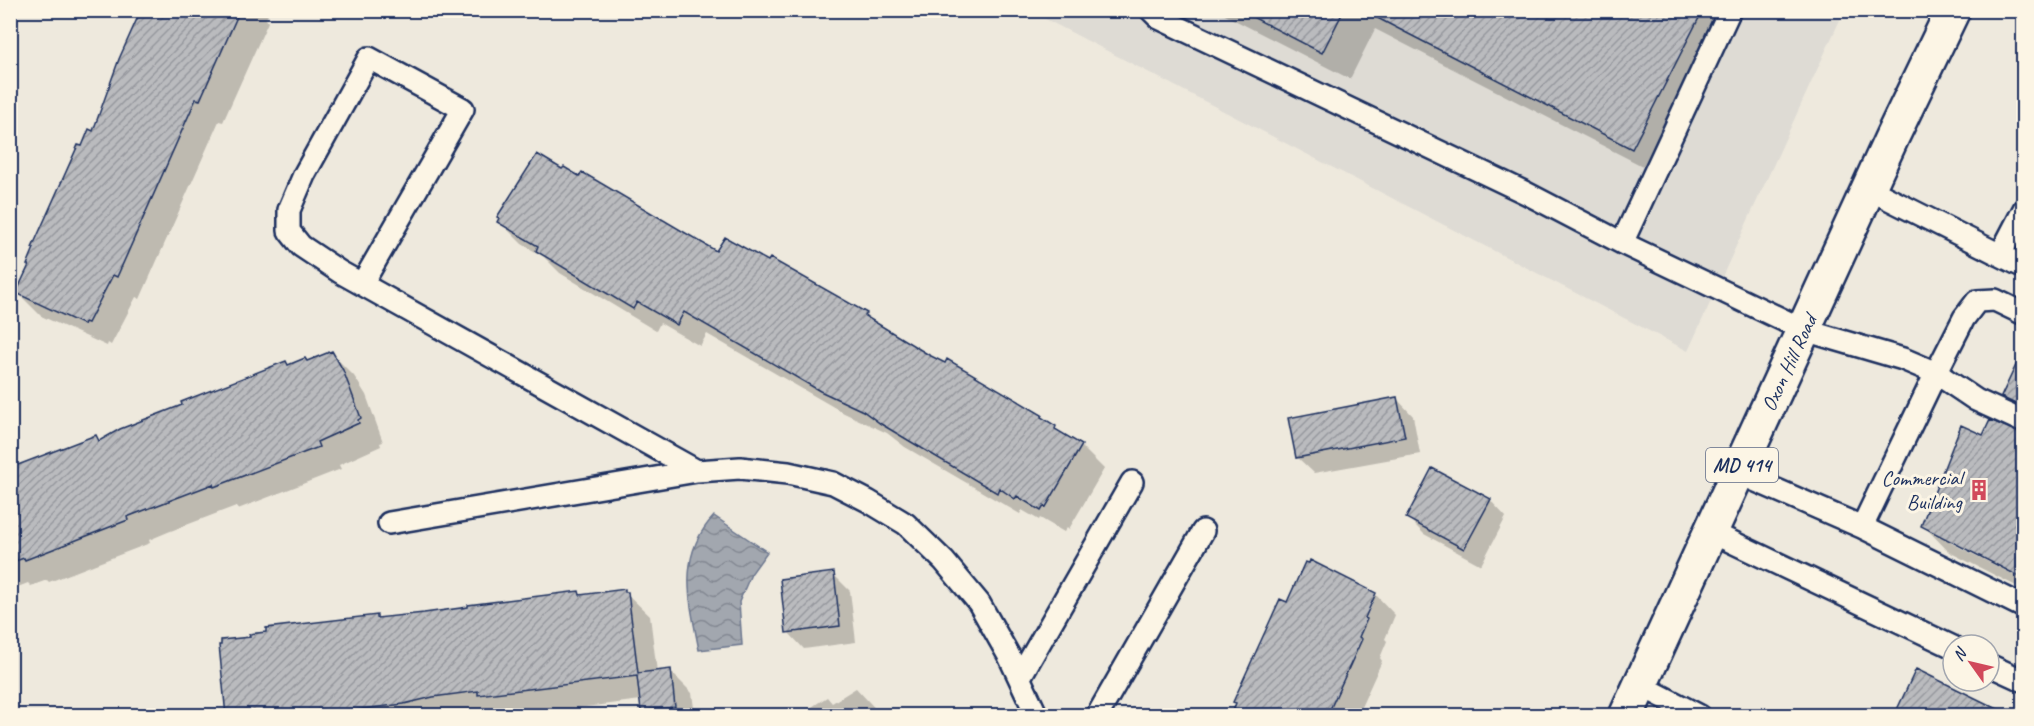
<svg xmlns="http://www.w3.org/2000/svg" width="2034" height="726" viewBox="0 0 2034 726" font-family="Caveat,sans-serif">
  <defs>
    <pattern id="water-waves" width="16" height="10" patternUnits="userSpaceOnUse" patternTransform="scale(1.5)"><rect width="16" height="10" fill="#a2a7af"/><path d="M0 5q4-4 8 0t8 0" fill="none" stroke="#838892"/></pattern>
    <pattern id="building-hatch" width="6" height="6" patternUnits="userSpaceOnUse" patternTransform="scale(1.5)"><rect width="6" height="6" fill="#babbbe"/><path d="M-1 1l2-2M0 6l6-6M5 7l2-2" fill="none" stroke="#96989e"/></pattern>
  </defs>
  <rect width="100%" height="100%" fill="#eee9dd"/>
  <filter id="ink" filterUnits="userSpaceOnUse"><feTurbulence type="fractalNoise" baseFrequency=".0167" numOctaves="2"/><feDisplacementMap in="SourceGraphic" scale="12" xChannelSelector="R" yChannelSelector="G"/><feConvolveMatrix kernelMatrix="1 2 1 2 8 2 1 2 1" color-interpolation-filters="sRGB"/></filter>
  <g filter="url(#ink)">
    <path fill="#dedbd4" d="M 1030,11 L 1844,11 L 1688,351 Z"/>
    <path fill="url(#water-waves)" stroke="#6c778f" stroke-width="1.5" d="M 714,516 L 767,552 L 751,574 L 739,602 L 742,645 L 699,650 C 690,602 676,556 714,516 Z"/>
    <path fill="#0003" fill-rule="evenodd" d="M 143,10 L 270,10 L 266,19 L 268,22 L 223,122 L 219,121 L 140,299 L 136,297 L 111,345 L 108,343 L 107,346 L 41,316 L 18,293 L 82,148 L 94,133 Z
      M 1215,10 L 1744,10 L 1660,175 L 1375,29 L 1350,79 Z
      M 499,221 L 717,253 L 866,314 L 875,324 L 928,356 L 1041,416 L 1063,435 L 1081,446 L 1104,469 L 1069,529 L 1067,527 L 1064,532 L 1040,518 L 1039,520 L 1022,510 L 1020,514 L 905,447 L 887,433 L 844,413 L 707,334 L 700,346 L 660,323 L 656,331 L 560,273 L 544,257 L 522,244 Z
      M 2024,352 L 2024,418 L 2002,397 Z
      M 331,353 L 354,376 L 366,395 L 383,442 L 380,443 L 381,446 L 339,465 L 341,469 L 238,509 L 236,506 L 168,532 L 149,540 L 150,543 L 49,582 L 47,580 L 31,586 L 28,583 L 10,590 L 10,470 L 96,437 L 101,442 L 286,363 L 289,366 L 308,362 Z
      M 1397,399 L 1413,416 L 1420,454 L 1314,473 L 1297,457 Z
      M 1983,437 L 1951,543 L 2024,580 L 2024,590 L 1949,552 L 1923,525 Z
      M 1490,500 L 1506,517 L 1481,565 L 1424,534 L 1408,518 Z
      M 833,574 L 850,591 L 856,642 L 804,649 L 788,632 Z
      M 624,591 L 650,616 L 657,672 L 670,671 L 692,693 L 695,716 L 648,716 L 643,711 L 641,700 L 514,716 L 501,716 L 498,713 L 479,716 L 228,716 L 376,617 L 379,619 L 578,593 L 582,597 Z
      M 1375,594 L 1395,615 L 1385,639 L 1387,641 L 1380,658 L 1382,661 L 1357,716 L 1232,716 L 1287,604 ZM 1371,600 L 1374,600 L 1363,625 L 1360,624 Z
      M 856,688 L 882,716 L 798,716 L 827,697 L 832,703 Z"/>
    <path fill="url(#building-hatch)" stroke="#1b2f5e" stroke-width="1.5" d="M 141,10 L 240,10 L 200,100 L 196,99 L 117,277 L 113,275 L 88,323 L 85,322 L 84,325 L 16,293 L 29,265 L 27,265 L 34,248 L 32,248 L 78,145 L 82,146 L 89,129 L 93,131 L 119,59 Z
      M 1239,10 L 1344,10 L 1322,53 Z
      M 1362,10 L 1703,10 L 1632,149 Z
      M 537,154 L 562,169 L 564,167 L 579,176 L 582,172 L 716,251 L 725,237 L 768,261 L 770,258 L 867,313 L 865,316 L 929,355 L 945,363 L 947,359 L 1042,415 L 1041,417 L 1056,426 L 1055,429 L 1082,445 L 1046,507 L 1044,506 L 1041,511 L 1017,496 L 1015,499 L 999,488 L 997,493 L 881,424 L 863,411 L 820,391 L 684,312 L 677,325 L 637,302 L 633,309 L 536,251 L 538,246 L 497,222 L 499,218 L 497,217 Z
      M 2024,348 L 2024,408 L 2001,397 Z
      M 332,351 L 343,370 L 361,418 L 358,420 L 359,423 L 317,442 L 319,447 L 214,487 L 213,484 L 145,510 L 127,517 L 128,520 L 25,560 L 24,558 L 10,563 L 10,468 L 96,435 L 99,441 L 120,429 L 182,405 L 181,402 L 286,361 L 288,365 L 305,358 L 307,361 Z
      M 1397,397 L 1405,437 L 1296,458 L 1288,418 Z
      M 1990,420 L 2024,434 L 2024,579 L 1921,526 L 1961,425 L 1983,435 Z
      M 1432,468 L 1491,499 L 1464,549 L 1406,518 Z
      M 1310,560 L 1376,593 L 1365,618 L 1367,619 L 1359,637 L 1362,639 L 1327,716 L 1231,716 L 1236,703 L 1233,702 L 1280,599 L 1287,602 L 1305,562 L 1309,563 Z
      M 834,572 L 840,626 L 786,633 L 780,579 Z
      M 625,589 L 625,592 L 628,592 L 638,673 L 671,669 L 675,707 L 641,711 L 637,676 L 478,695 L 478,691 L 433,697 L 404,704 L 304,716 L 226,716 L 219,645 L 221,645 L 221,640 L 250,637 L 249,634 L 266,632 L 266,628 L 377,615 L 377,618 L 424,613 L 468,607 L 468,605 L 579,591 L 580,595 Z
      M 1916,669 L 2012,716 L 1894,716 Z"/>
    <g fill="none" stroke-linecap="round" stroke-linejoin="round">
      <defs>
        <path id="service" d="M 1151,10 L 1159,18 L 1526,193 L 1622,243
          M 1730,10 L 1622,243 L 1804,330 L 1903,359 L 1936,373 L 1862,527 L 1738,473
          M 1869,189 L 2024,267
          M 2000,255 L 2024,209
          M 362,284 L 463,109 L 369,58 L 304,175 L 289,210 L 289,231 L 301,246 L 340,272 L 697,471
          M 2024,314 L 1995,300 L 1977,301 L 1964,318 L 1936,373 L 1976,400 L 2024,422
          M 389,523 L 697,471 L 740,468 L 788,473 L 833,483 L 868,501 L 906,524 L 944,561 L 979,603 L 1009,656 L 1037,716
          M 1862,527 L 2024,607
          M 1711,532 L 1953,647
          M 1989,665 L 2024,681
          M 1020,677 L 1132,482
          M 1640,685 L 1700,716
          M 1097,716 L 1203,531"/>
        <path id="primary" d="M 1626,716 L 1892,137 L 1953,10"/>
      </defs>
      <use href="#service" stroke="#1b2f5e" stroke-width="26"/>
      <use href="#primary" stroke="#1b2f5e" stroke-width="38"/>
      <use href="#service" stroke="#fcf5e5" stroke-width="21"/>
      <use href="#primary" stroke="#fcf5e5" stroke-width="33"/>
    </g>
  </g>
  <defs>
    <symbol id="building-bare" viewBox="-9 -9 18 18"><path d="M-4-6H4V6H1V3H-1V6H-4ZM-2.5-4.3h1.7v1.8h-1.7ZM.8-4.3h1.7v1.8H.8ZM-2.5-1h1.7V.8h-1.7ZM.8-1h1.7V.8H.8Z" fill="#d1495b" stroke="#fcf5e5" stroke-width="2.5" paint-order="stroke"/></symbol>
  </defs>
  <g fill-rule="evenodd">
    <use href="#building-bare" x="1964" y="475" width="30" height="30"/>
  </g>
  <g text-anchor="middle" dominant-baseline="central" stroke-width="6" stroke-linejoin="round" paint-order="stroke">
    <rect fill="#fcf5e5" stroke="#5e6a86" stroke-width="1.5" x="1706" y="448" width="72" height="34" rx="4.5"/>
    <g font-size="20" font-weight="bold" fill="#1b2f5e">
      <text x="1742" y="465">MD 414</text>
    </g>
    <g font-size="21" fill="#1b2f5e" stroke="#fcf5e5">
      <text transform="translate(1789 363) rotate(-65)">Oxon Hill Road</text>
    </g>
    <g font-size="21" fill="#1b2f5e" stroke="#fcf5e5" text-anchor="end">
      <text x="1962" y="478">Commercial<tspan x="1962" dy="24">Building</tspan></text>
    </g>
  </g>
  <rect width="2034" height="726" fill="none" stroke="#fcf5e5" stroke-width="36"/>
  <rect x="18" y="18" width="1998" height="690" fill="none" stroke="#1b2f5e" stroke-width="2" filter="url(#ink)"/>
  <g transform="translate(1971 663) rotate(304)"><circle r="28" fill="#fcf5e5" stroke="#a2a6af" stroke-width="1.5"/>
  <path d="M0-4.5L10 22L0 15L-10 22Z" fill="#d1495b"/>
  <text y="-9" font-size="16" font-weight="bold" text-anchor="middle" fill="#1b2f5e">N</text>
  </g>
</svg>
